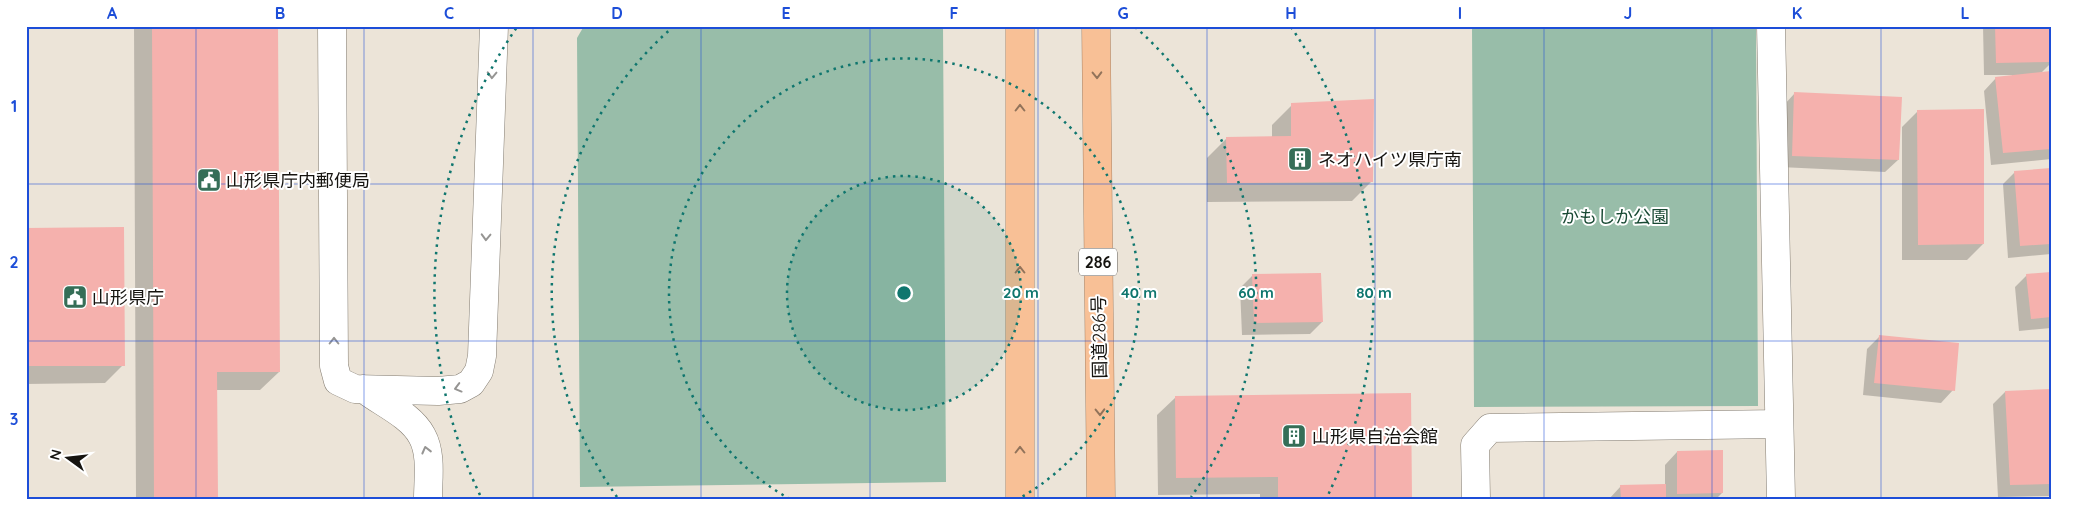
<svg xmlns="http://www.w3.org/2000/svg" width="2077" height="525" viewBox="0 0 2077 525" font-family="Quicksand,'Noto Sans JP',sans-serif">
  <rect width="100%" height="100%" fill="#ece4d8"/>
  <path fill="#98bda9" d="M 584,26 L 943,26 L 946,482 L 580,487 L 577,38 Z
    M 1472,26 L 1756,26 L 1758,406 L 1474,407 Z"/>
  <path fill="#0003" d="M 134,26 L 277,26 L 279,372 L 260,390 L 216,390 L 216,499 L 136,499 Z
    M 1983,26 L 2051,26 L 2051,63 L 2040,74 L 2051,73 L 2051,159 L 1991,165 L 1984,91 L 1996,78 L 2012,77 L 2012,75 L 1984,75 Z
    M 1795,93 L 1898,160 L 1885,172 L 1780,167 L 1783,106 Z
    M 1292,105 L 1372,181 L 1352,201 L 1207,202 L 1207,158 L 1227,138 L 1272,138 L 1272,125 Z
    M 1918,111 L 1983,244 L 1967,260 L 1902,260 L 1902,127 Z
    M 2051,169 L 2051,254 L 2008,258 L 2003,184 L 2015,172 Z
    M 26,229 L 123,365 L 105,383 L 26,384 Z
    M 2051,273 L 2051,328 L 2019,331 L 2015,287 L 2027,275 Z
    M 1252,276 L 1322,322 L 1310,334 L 1242,335 L 1240,288 Z
    M 1880,336 L 1953,390 L 1941,403 L 1863,395 L 1867,349 Z
    M 2051,391 L 2051,496 L 1998,497 L 1993,404 L 2005,392 Z
    M 1176,397 L 1411,499 L 1260,499 L 1260,494 L 1158,495 L 1157,415 Z
    M 1677,452 L 1722,493 L 1716,499 L 1609,499 L 1621,486 L 1665,485 L 1665,465 Z"/>
  <path fill="#f5b1ad" d="M 152,26 L 278,26 L 280,372 L 217,372 L 218,499 L 154,499 Z
    M 1995,26 L 2051,26 L 2051,62 L 1996,63 Z
    M 2051,71 L 2051,149 L 2003,153 L 1995,77 Z
    M 1794,92 L 1902,97 L 1899,160 L 1792,156 Z
    M 1374,99 L 1373,182 L 1227,183 L 1226,137 L 1291,136 L 1291,103 Z
    M 1984,109 L 1984,244 L 1918,245 L 1917,110 Z
    M 2051,168 L 2051,244 L 2020,246 L 2014,171 Z
    M 124,227 L 125,366 L 26,366 L 26,228 Z
    M 2051,272 L 2051,317 L 2031,319 L 2026,274 Z
    M 1321,273 L 1323,322 L 1254,323 L 1252,274 Z
    M 1879,335 L 1959,343 L 1955,391 L 1874,383 Z
    M 2051,389 L 2051,484 L 2010,485 L 2005,391 Z
    M 1411,393 L 1412,499 L 1278,499 L 1278,477 L 1176,478 L 1175,396 Z
    M 1723,450 L 1723,493 L 1677,494 L 1677,451 Z
    M 1666,484 L 1666,499 L 1621,499 L 1620,485 Z"/>
  <g fill="none" stroke-linecap="round" stroke-linejoin="round">
    <defs>
      <path id="minor" d="M 332,26 L 334,366 L 338,381 L 355,389 L 438,391 L 460,389 L 471,383 L 479,371 L 482,356 L 494,26
        M 1771,26 L 1781,499
        M 364,389 C 382,403 411,415 422,436 C 432,454 428,479 428,499
        M 1476,499 L 1475,445 L 1490,428 L 1779,424"/>
      <path id="highway" d="M 1096,26 L 1101,499
        M 1020,499 L 1020,26"/>
    </defs>
    <use href="#minor" stroke="#837c71" stroke-width="29"/>
    <use href="#highway" stroke="#a98467" stroke-width="29"/>
    <use href="#minor" stroke="#fff" stroke-width="28"/>
    <use href="#highway" stroke="#f8c096" stroke-width="28"/>
  </g>
  <defs><path id="oneway-chevron" d="M-2-3.5L2.5 0L-2 3.5" fill="none" stroke-width="1.6" stroke-linecap="round" stroke-linejoin="round" transform="scale(1.25)"/></defs>
  <g stroke="#969593">
    <use href="#oneway-chevron" transform="translate(492 75) rotate(92)"/>
    <use href="#oneway-chevron" transform="translate(486 237) rotate(92)"/>
    <use href="#oneway-chevron" transform="translate(334 341) rotate(-90)"/>
    <use href="#oneway-chevron" transform="translate(458 388) rotate(165)"/>
    <use href="#oneway-chevron" transform="translate(426 450) rotate(-104)"/>
  </g>
  <g stroke="#92735a">
    <use href="#oneway-chevron" transform="translate(1097 75) rotate(89)"/>
    <use href="#oneway-chevron" transform="translate(1020 108) rotate(-90)"/>
    <use href="#oneway-chevron" transform="translate(1020 270) rotate(-90)"/>
    <use href="#oneway-chevron" transform="translate(1100 412) rotate(89)"/>
    <use href="#oneway-chevron" transform="translate(1020 450) rotate(-90)"/>
  </g>
  <path fill="none" stroke="#1d4ed8" stroke-width="1" stroke-opacity="0.55" d="M 196,26 L 196,499M 364,26 L 364,499M 533,26 L 533,499M 701,26 L 701,499M 870,26 L 870,499M 1038,26 L 1038,499M 1207,26 L 1207,499M 1375,26 L 1375,499M 1544,26 L 1544,499M 1712,26 L 1712,499M 1881,26 L 1881,499M 26,184 L 2051,184M 26,341 L 2051,341"/>
  <circle cx="904" cy="293" r="117" fill="#0f766e" fill-opacity=".12"/>
  <g fill="none" stroke="#0f766e" stroke-width="2.5" stroke-dasharray="2.5 5">
    <circle cx="904" cy="293" r="117"/>
    <path d="M790 499A235 235 0 1 1 1018 499"/>
    <path d="M617 497A352 352 0 0 1 673 27M1135 27A352 352 0 0 1 1191 497"/>
    <path d="M480 495A470 470 0 0 1 517 27M1291 27A470 470 0 0 1 1328 495"/>
  </g>
  <defs>
    <symbol id="building-square" viewBox="-11 -11 22 22"><rect x="-9" y="-9" width="18" height="18" rx="4" fill="#356e57" stroke="#fff"/><path d="M-4-6H4V6H1V3H-1V6H-4ZM-2.5-4.3h1.7v1.8h-1.7ZM.8-4.3h1.7v1.8H.8ZM-2.5-1h1.7V.8h-1.7ZM.8-1h1.7V.8H.8Z" fill="#fff"/></symbol>
    <symbol id="civic-square" viewBox="-11 -11 22 22"><rect x="-9" y="-9" width="18" height="18" rx="4" fill="#356e57" stroke="#fff"/><path d="M-.6-6.5H3V-4.5H.6V-3L4-1V1h2V6H-6V1h2V-1L-.6-3ZM-1.2 2.5V6h2.4V2.5Z" fill="#fff"/></symbol>
  </defs>
  <g fill-rule="evenodd">
    <use href="#building-square" x="1286" y="145" width="28" height="28"/>
    <use href="#civic-square" x="195" y="166" width="28" height="28"/>
    <use href="#civic-square" x="61" y="283" width="28" height="28"/>
    <use href="#building-square" x="1280" y="422" width="28" height="28"/>
  </g>
  <g text-anchor="middle" dominant-baseline="central" stroke-width="4" stroke-linejoin="round" paint-order="stroke">
    <rect fill="#fff" stroke="#5c5a58" stroke-width="1" x="1079" y="248.5" width="38" height="27" rx="4"/>
    <g font-size="16" font-weight="bold" fill="#161410">
      <text x="1098" y="262">286</text>
    </g>
    <g font-size="18" fill="#161410" stroke="#fff" text-anchor="start">
      <text x="1318" y="159">ネオハイツ県庁南</text>
      <text x="226" y="180">山形県庁内郵便局</text>
      <text x="92" y="297">山形県庁</text>
      <text x="1312" y="436">山形県自治会館</text>
    </g>
    <g font-size="18" fill="#184933" stroke="#fff">
      <text x="1615" y="216">かもしか公園</text>
    </g>
    <g font-size="18" fill="#161410" stroke="#fff">
      <text transform="translate(1099 337) rotate(-91)">国道286号</text>
    </g>
  </g>
  <circle cx="904" cy="293" r="8" fill="#0f766e" stroke="#fff" stroke-width="2.5"/>
  <g font-size="15" text-anchor="middle" font-weight="bold" fill="#0f766e" stroke="#fff" stroke-width="4" stroke-linejoin="round" paint-order="stroke">
    <text x="1021" y="298">20 m</text>
    <text x="1139" y="298">40 m</text>
    <text x="1256" y="298">60 m</text>
    <text x="1374" y="298">80 m</text>
  </g>
  <rect width="2077" height="525" fill="none" stroke="#ffffff" stroke-width="55"/>
  <g transform="translate(68 458) rotate(285)" stroke="#ffffff" stroke-width="4" paint-order="stroke">
  <path d="M0-4L9 19L0 12L-9 19Z" fill="#161410"/>
  <text y="-8" font-size="14" font-weight="bold" text-anchor="middle" fill="#161410">N</text>
  </g>
  <rect x="28" y="28" width="2022" height="470" fill="none" stroke="#1d4ed8" stroke-width="2"/>
  <g font-size="16" text-anchor="middle" font-weight="bold" fill="#1d4ed8">
    <text x="112" y="19">A</text>
    <text x="280" y="19">B</text>
    <text x="449" y="19">C</text>
    <text x="617" y="19">D</text>
    <text x="786" y="19">E</text>
    <text x="954" y="19">F</text>
    <text x="1123" y="19">G</text>
    <text x="1291" y="19">H</text>
    <text x="1460" y="19">I</text>
    <text x="1628" y="19">J</text>
    <text x="1797" y="19">K</text>
    <text x="1965" y="19">L</text>
    <text x="14" y="112">1</text>
    <text x="14" y="268">2</text>
    <text x="14" y="425">3</text>
  </g>
</svg>
